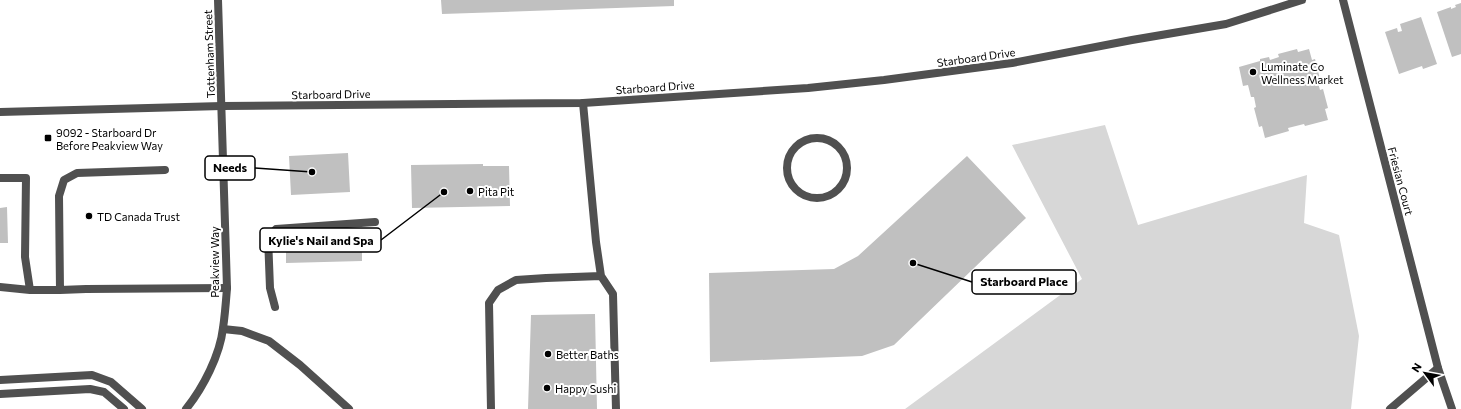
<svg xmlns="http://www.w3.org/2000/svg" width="1461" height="409" viewBox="0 0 1461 409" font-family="Commissioner,sans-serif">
  <rect width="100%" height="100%" fill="#fff"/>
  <path fill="#d7d7d7" d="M 1105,125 L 1138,225 L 1307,175 L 1304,223 L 1339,235 L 1359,336 L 1351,409 L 905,409 L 1082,279 L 1012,145 Z"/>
  <path fill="#c0c0c0" d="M 441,0 L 674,0 L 674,6 L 442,14 Z
    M 1461,3 L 1461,54 L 1452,57 L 1437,12 L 1451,7 L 1451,9 L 1456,7 L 1455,5 Z
    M 1421,17 L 1437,64 L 1423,69 L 1422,66 L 1399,74 L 1385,32 L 1397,28 L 1398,32 L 1402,31 L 1400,24 Z
    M 1297,49 L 1298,52 L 1309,49 L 1312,60 L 1315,59 L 1320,79 L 1317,79 L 1320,90 L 1323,89 L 1328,108 L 1325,109 L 1328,120 L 1305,126 L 1304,124 L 1288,128 L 1289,131 L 1265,138 L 1262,126 L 1259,127 L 1254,108 L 1256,107 L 1254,97 L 1251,97 L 1248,85 L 1243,86 L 1239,67 L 1260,61 L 1260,59 L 1269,57 L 1270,60 L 1279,57 L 1278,54 Z
    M 348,153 L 350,192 L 291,195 L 289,156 Z
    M 967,156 L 1026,218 L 894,345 L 862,356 L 710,362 L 709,273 L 834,269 L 858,256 Z
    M 483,164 L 483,166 L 509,166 L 510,206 L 412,208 L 411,165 Z
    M 7,207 L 8,243 L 0,243 L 0,208 Z
    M 362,235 L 362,261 L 286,263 L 286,236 Z
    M 595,314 L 597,409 L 528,409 L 531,315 Z"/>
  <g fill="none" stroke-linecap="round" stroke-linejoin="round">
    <path stroke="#505050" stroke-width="8" d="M 583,103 L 596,242 L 601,276 L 613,294 L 616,409
      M787 168a30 30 0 1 1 60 0a30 30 0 1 1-60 0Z
      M 0,178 L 26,178 L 25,257 L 30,290
      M 0,287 L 30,290 L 60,290 L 86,289 L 227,288
      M 60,290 L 59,196 L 64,180 L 77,173 L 165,170
      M 275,307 L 270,288 L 268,237 L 276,229 L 375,222
      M 223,329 L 242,331 L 269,341 L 300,365 L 349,409
      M 0,380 L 92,375 L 111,382 L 142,409
      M 0,394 L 90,389 L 104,392 L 124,409
      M 491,409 L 489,303 L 498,290 L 516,280 L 546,278 L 601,276
      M 1390,409 L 1438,368 L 1452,409"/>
    <path stroke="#505050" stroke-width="8" d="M 1343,0 L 1438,368
      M 186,409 C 203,388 220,355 223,328 C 225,315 226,301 227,288 L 218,0"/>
    <path stroke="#505050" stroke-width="8" d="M 0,112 L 222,106 L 583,103 L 808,88 L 884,80 L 1012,63 L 1132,40 L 1226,24 L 1302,0"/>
  </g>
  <g fill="#000" stroke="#fff" stroke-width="1.5">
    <circle cx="1253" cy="72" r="4"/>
    <rect x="44" y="134" width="8" height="8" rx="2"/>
    <circle cx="470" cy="191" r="4"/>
    <circle cx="89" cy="216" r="4"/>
    <circle cx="548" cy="354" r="4"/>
    <circle cx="547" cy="388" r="4"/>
  </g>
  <g text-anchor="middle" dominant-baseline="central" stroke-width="4" stroke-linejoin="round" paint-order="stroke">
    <g font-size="11" fill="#000" stroke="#fff">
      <text transform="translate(209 54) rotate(-92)">Tottenham Street</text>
      <text transform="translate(976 57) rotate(-8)">Starboard Drive</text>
      <text transform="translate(655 87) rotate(-4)">Starboard Drive</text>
      <text transform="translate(331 94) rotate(-1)">Starboard Drive</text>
      <text transform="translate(1401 181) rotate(75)">Friesian Court</text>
      <text transform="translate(214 262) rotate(-90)">Peakview Way</text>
    </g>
    <g font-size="11" fill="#000" stroke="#fff" text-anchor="start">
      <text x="1261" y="66">Luminate Co<tspan x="1261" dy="13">Wellness Market</tspan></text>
      <text x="56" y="132">9092 - Starboard Dr<tspan x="56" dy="13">Before Peakview Way</tspan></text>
      <text x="478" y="191">Pita Pit</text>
      <text x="97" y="216">TD Canada Trust</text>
      <text x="556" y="354">Better Baths</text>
      <text x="555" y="388">Happy Sushi</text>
    </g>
  </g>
  <path fill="none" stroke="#000" stroke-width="1.5" d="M312 172L255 168M444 192L381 240M913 263L972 282"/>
  <g fill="#000" stroke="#fff" stroke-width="1.5">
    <circle cx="312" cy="172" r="4"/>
    <circle cx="444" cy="192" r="4"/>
    <circle cx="913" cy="263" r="4"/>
  </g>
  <g fill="#fff" stroke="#000" stroke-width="1.5">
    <rect x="205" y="156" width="50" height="24" rx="4"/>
    <rect x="260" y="228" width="121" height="24" rx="4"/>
    <rect x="972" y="270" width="104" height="24" rx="4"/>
  </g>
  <g font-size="12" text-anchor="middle" font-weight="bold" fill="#000">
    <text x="230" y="172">Needs</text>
    <text x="321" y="245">Kylie's Nail and Spa</text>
    <text x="1024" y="286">Starboard Place</text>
  </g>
  <g transform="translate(1425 373) rotate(302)" stroke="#ffffff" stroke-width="3" paint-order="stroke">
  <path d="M0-3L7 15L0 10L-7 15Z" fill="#000000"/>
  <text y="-6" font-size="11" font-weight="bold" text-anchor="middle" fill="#000000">N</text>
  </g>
</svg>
